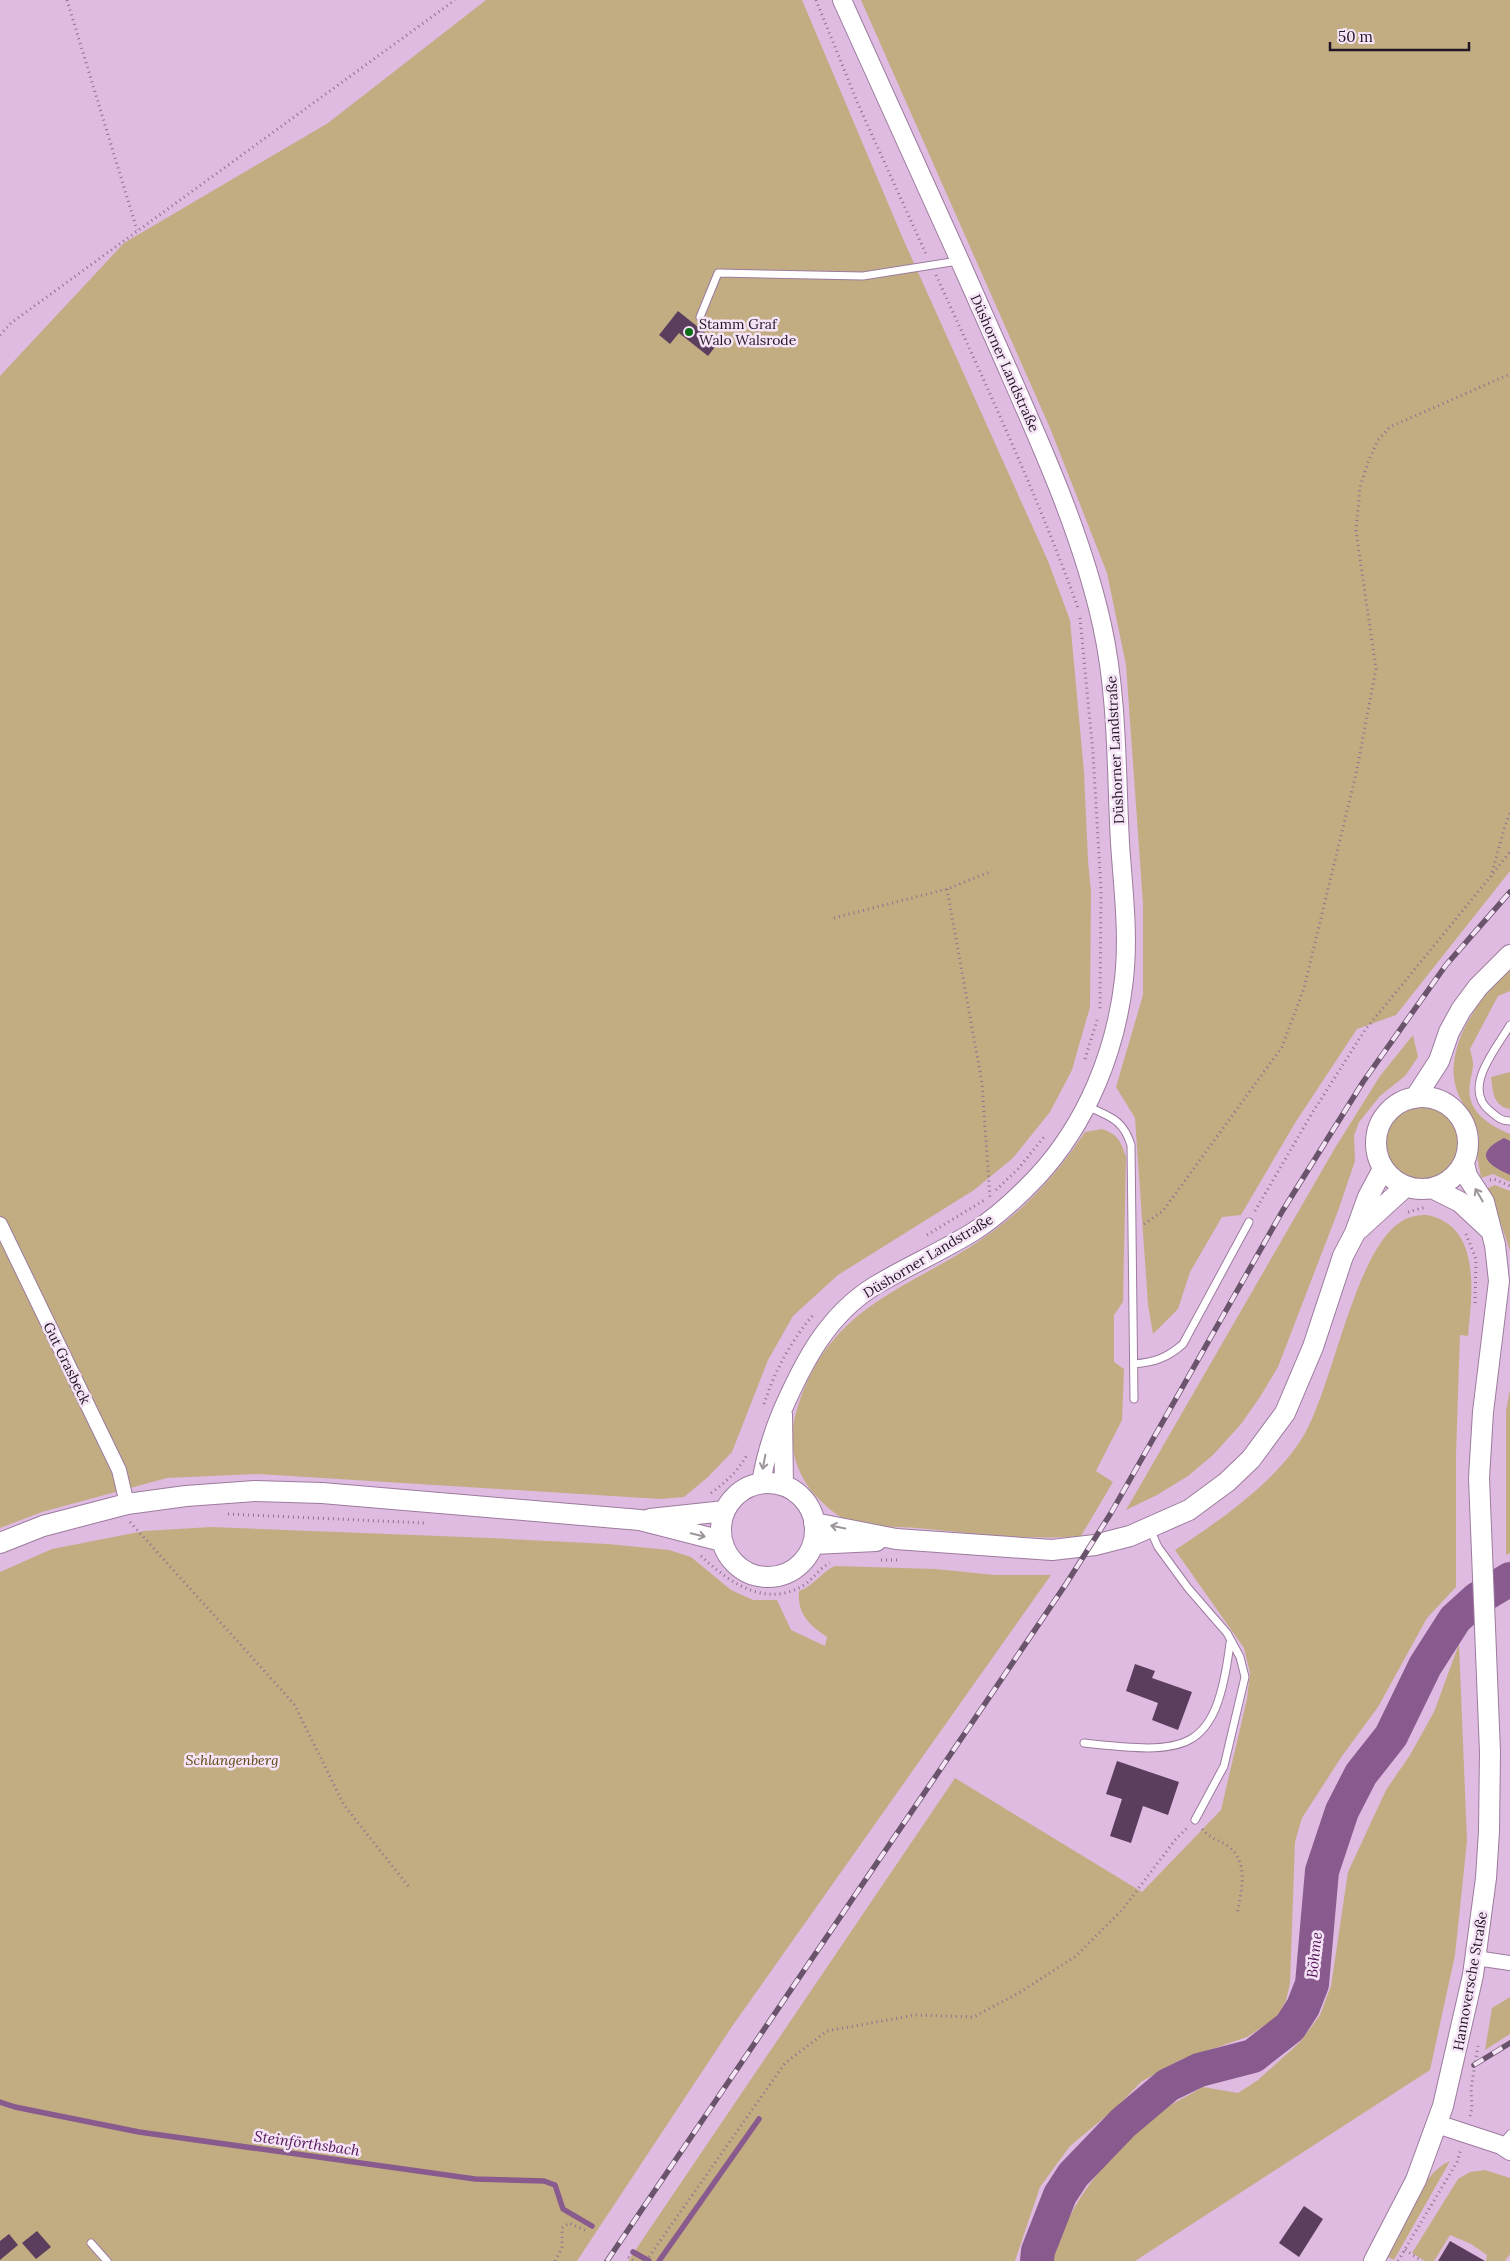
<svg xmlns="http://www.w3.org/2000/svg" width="1510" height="2261" viewBox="0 0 1510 2261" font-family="Lora,serif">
  <rect width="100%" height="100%" fill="#dfbbe1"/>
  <path fill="#c2ad83" d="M 486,0 L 802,0 L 904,241 L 1048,561 L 1070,620 L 1084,772 L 1088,860 L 1091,892 L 1090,1007 L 1072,1070 L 1050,1112 L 1013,1158 L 974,1190 L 838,1275 L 793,1316 L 768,1360 L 732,1452 L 708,1477 L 684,1497 L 660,1499 L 258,1474 L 167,1478 L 42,1512 L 0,1528 L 0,376 L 124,243 L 328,123 Z
    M 861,0 L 1510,0 L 1510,871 L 1396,1015 L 1357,1029 L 1295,1123 L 1241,1215 L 1222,1217 L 1190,1272 L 1178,1309 L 1153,1334 L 1148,1305 L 1135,1118 L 1116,1087 L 1143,995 L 1143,904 L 1126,665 L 1107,573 L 1050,428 Z
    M 1510,970 L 1510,991 L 1498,996 L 1470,1049 C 1475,1069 1473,1064 1470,1083 C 1465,1111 1489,1125 1510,1134 L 1510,1182 L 1493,1174 L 1481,1178 C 1480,1171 1478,1163 1477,1155 C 1477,1148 1480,1139 1478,1132 C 1474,1117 1462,1105 1457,1091 C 1442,1049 1479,996 1510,970 Z
    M 1413,1035 L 1418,1057 L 1405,1076 L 1380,1096 L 1359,1122 L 1354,1136 L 1355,1161 L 1338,1211 L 1278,1367 L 1260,1397 L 1241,1424 L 1213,1455 L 1188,1476 L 1157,1495 L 1126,1510 L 1335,1148 L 1380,1076 Z
    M 1510,1072 L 1510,1109 C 1493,1106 1493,1092 1491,1077 Z
    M1385 1144a37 37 0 1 1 74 0a37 37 0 1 1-74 0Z
    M 1102,1129 C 1118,1134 1121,1142 1126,1157 L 1123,1302 L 1114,1315 L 1114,1362 L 1124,1369 L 1122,1420 L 1096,1471 L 1113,1482 L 1081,1536 C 1026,1541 971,1533 917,1528 C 896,1526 871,1528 851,1522 C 839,1519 816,1498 809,1488 C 790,1459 788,1435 799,1403 C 834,1298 918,1288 996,1229 C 1032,1202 1060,1169 1085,1132 Z
    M 1495,1185 L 1510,1191 L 1510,1251 L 1497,1212 L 1485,1189 Z
    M 1427,1215 C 1482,1226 1472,1294 1468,1336 L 1460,1335 L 1456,1455 L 1456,1587 L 1427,1618 L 1378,1707 L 1342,1756 L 1302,1818 L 1295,1842 L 1290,1983 L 1286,2001 L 1276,2018 L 1247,2037 L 1180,2060 L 1141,2082 L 1116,2108 L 1070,2146 L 1040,2187 L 1015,2261 L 628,2261 L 955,1778 L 1142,1892 L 1221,1810 L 1247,1699 L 1250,1673 L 1244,1648 L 1175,1550 C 1219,1521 1276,1482 1304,1435 C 1334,1383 1355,1249 1402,1221 C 1410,1216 1418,1215 1427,1215 Z
    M 1510,1389 L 1510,1553 L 1506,1555 L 1506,1411 Z
    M 211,1527 L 490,1538 L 608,1544 L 669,1550 L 691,1557 L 731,1590 L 753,1600 L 777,1600 L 791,1630 L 825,1646 L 827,1637 C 809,1625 797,1614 799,1591 C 814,1586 821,1572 835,1566 L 936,1569 L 995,1575 L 1051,1575 L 733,2025 L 577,2261 L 0,2261 L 0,1572 L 52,1549 L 144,1531 Z
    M 1459,1644 L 1467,1841 L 1455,1955 L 1430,2070 L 1135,2261 L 1053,2261 C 1067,2202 1112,2150 1159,2113 C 1172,2103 1188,2096 1203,2087 L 1238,2093 L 1258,2080 L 1300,2042 L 1320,2015 L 1331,1986 L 1348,1872 L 1386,1790 L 1410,1755 L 1434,1712 Z
    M 1510,1997 L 1510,2034 L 1485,2050 L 1492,2008 Z
    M 1450,2161 L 1394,2260 L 1388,2257 C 1402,2229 1420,2173 1450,2161 Z
    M 1485,2170 L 1510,2178 L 1510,2254 L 1505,2261 L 1486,2261 L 1487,2255 L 1471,2244 L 1450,2235 L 1434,2261 L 1425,2261 L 1412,2253 L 1458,2179 L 1470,2172 Z"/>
  <path fill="#895a8d" d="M 1504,1138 L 1510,1141 L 1510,1175 C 1488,1165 1472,1154 1504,1138 Z"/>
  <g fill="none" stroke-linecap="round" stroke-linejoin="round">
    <path stroke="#895a8d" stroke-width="5.5" d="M 0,2102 L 15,2107 L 139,2132 L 475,2179 L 544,2181 L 555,2185 L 563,2209 L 592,2226
      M 633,2252 L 649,2261
      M 659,2261 L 759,2119"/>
    <path stroke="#895a8d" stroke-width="34" d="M 1037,2261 L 1038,2251 L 1060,2195 L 1073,2175 L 1123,2123 L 1168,2085 L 1199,2070 L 1253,2056 L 1290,2027 L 1303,2007 L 1312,1984 L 1322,1871 L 1342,1811 L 1361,1774 L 1391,1736 L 1425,1666 L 1455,1619 L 1477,1599 L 1510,1579"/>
  </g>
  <path fill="#5b3d5d" d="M 678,311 L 718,343 L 708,356 L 679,333 L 670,344 L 659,335 Z
    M 1135,1664 L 1155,1671 L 1152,1678 L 1192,1692 L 1178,1730 L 1152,1720 L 1158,1703 L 1126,1691 Z
    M 1117,1761 L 1179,1782 L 1168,1815 L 1143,1806 L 1131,1843 L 1110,1836 L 1122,1799 L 1106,1794 Z
    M 1304,2206 L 1323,2219 L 1299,2257 L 1279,2243 Z
    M 37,2231 L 51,2247 L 36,2259 L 22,2243 Z
    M 9,2234 L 18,2245 L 0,2260 L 0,2241 Z
    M 1450,2241 L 1485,2261 L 1438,2261 Z"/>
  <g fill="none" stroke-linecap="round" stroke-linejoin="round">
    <defs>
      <path id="service" d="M 700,317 L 718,273 L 863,276 L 958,261
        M 1510,1025 C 1497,1048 1461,1088 1490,1111 C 1497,1117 1501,1121 1510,1121
        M 1087,1106 C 1110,1117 1123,1119 1131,1145 L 1134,1399
        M 1134,1364 C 1155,1362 1167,1358 1183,1344 L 1249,1222
        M 1150,1529 L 1158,1547 L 1188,1588 L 1227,1633 L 1240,1657 L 1245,1677 L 1224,1766 L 1195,1820
        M 1084,1743 C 1186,1754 1216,1756 1230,1643
        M 1501,2145 L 1510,2134
        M 91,2243 L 107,2261"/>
      <path id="minor" d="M 0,1224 L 119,1470 L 127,1504
        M 1476,1958 L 1510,1963"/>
      <path id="tertiary" d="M 783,1414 L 784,1486
        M 761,1484 C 765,1457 772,1435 782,1411 C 804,1361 828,1314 876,1285 C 908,1266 942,1251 973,1232 C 997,1217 1018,1197 1037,1177 C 1087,1123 1116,1051 1124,979 C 1129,934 1123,888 1120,843 C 1116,770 1118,697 1102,625 C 1081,530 1037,436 998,347 C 947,231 895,116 842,0
        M 1437,2124 L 1501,2145 L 1510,2151"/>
      <path id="secondary" d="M1376 1143a46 46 0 1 1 92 0a46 46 0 1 1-92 0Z
        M 1415,1098 L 1439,1061 L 1449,1032 L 1461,1010 L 1478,987 L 1510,955
        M 1432,1188 L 1460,1202 L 1489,1229
        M 1359,1229 L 1406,1186
        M721 1530a47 47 0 1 1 94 0a47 47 0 1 1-94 0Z
        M 650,1519 L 725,1511
        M 814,1523 L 896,1539 L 1052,1550 L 1095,1545 L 1130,1536 L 1189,1510 L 1227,1482 L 1251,1459 L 1285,1413 L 1313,1347 L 1343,1256 L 1355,1233 L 1368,1197 L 1383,1169
        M 0,1543 L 43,1526 L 127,1504 L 186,1496 L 255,1491 L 322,1493 L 640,1520 L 722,1541
        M 813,1544 L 876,1541
        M 1374,2261 L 1416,2180 L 1443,2106 L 1473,1975 L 1486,1878 L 1489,1831 L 1490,1752 L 1479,1478 L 1483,1412 L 1499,1281 L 1495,1245 L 1484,1202 L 1467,1176 L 1464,1163"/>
    </defs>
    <use href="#service" stroke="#9c7b9e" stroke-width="9"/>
    <use href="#minor" stroke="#9c7b9e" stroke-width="16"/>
    <use href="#tertiary" stroke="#9c7b9e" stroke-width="20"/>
    <use href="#secondary" stroke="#9c7b9e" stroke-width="22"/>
    <path stroke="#8b728d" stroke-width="3" stroke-dasharray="1 4" stroke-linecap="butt" d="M 67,0 L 137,230
      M 816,0 L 858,104 L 926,254
      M 936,275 C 986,385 1037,494 1078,608
      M 0,335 L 11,323 L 455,0
      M 1080,618 L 1093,753 L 1101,890 L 1100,1009
      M 1493,873 L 1510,852
      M 947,889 L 982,1083 L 990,1198
      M 834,918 L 947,889 L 992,871
      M 1085,1059 L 1097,1020
      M 1490,1180 L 1494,1179 L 1510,1186
      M 996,1190 L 1018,1169 L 1044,1137
      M 1255,1211 L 1311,1115 L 1365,1030 L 1491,876 L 1505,826 L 1510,813
      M 1408,1212 L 1426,1207
      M 1144,1224 L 1163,1211 L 1282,1047 L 1304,988 L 1356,774 L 1376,669 L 1356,531 L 1360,488 L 1368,462 L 1378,440 L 1390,427 L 1510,374
      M 1466,1234 L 1476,1259 L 1475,1306
      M 927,1235 L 986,1199
      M 764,1404 C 774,1372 792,1339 814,1314
      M 711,1493 C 726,1482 738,1471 747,1455
      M 228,1514 L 424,1523
      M 130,1522 L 294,1704 L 344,1805 L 409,1887
      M 701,1556 C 729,1582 765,1609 804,1585 C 814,1579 819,1568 830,1563
      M 881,1560 L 897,1560
      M 1202,1829 C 1209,1838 1219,1840 1228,1846 C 1250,1863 1241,1892 1237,1915
      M 1470,2116 L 1472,2109 L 1471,2089 L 1478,2046
      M 1405,2250 L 1422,2261
      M 628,2257 L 634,2261
      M 555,2261 L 562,2248 L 562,2228 L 569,2223 L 587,2231
      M 646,2261 L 785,2063 L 827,2031 L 915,2015 L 974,2017 L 1022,1991 L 1076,1956 L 1123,1909 L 1175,1840 L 1187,1828
      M 1398,2261 L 1457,2162 L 1461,2149"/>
    <use href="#service" stroke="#fff" stroke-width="7"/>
    <use href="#minor" stroke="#fff" stroke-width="14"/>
    <use href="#tertiary" stroke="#fff" stroke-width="18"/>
    <use href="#secondary" stroke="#fff" stroke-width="20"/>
    <defs>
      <path id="rail" d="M 1474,2065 L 1510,2043
        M 607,2261 L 1066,1584 L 1111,1513 L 1283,1210 L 1363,1082 L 1446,965 L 1510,892"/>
    </defs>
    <use href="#rail" stroke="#6a546b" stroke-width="5.5"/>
    <use href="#rail" stroke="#f5e3f6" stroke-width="4" stroke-dasharray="11" stroke-linecap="butt"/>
  </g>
  <defs><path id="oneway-shaft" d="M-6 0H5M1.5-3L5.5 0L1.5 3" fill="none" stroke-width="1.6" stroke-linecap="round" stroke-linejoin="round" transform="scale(1.25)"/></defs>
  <g stroke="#9c969c">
    <use href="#oneway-shaft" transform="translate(1479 1195) rotate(-120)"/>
    <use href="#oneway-shaft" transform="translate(764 1462) rotate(101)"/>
    <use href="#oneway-shaft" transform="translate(838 1527) rotate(-168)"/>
    <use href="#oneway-shaft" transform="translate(698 1535) rotate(14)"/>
  </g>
  <circle fill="#0c6d1a" stroke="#f5e3f6" stroke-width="2" cx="689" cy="332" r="5"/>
  <g text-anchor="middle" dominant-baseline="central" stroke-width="5" stroke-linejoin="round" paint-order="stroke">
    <g font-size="14" fill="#231624" stroke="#f5e3f6" text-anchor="start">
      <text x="699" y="324">Stamm Graf<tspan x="699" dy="16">Walo Walsrode</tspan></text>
    </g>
    <g font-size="14" fill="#231624" stroke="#f5e3f6">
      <text transform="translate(1005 363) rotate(66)">Düshorner Landstraße</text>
      <text transform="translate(1115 750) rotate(-93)">Düshorner Landstraße</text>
      <text transform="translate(928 1256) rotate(-31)">Düshorner Landstraße</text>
      <text transform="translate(67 1363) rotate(64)">Gut Grasbeck</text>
      <text transform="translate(1470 1981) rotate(-80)">Hannoversche Straße</text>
    </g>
    <g font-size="14" font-style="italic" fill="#5e4711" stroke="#f5e3f6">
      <text x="232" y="1760">Schlangenberg</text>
    </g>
    <g font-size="15" font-style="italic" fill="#531659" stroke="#f5e3f6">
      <text transform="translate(1314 1955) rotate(-84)">Böhme</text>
      <text transform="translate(307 2143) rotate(8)">Steinförthsbach</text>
    </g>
  </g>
  <path d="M1330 42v8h139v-8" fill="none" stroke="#231624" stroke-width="2.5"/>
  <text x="1338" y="42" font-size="15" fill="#231624" stroke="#f5e3f6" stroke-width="4" paint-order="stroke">50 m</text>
</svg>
